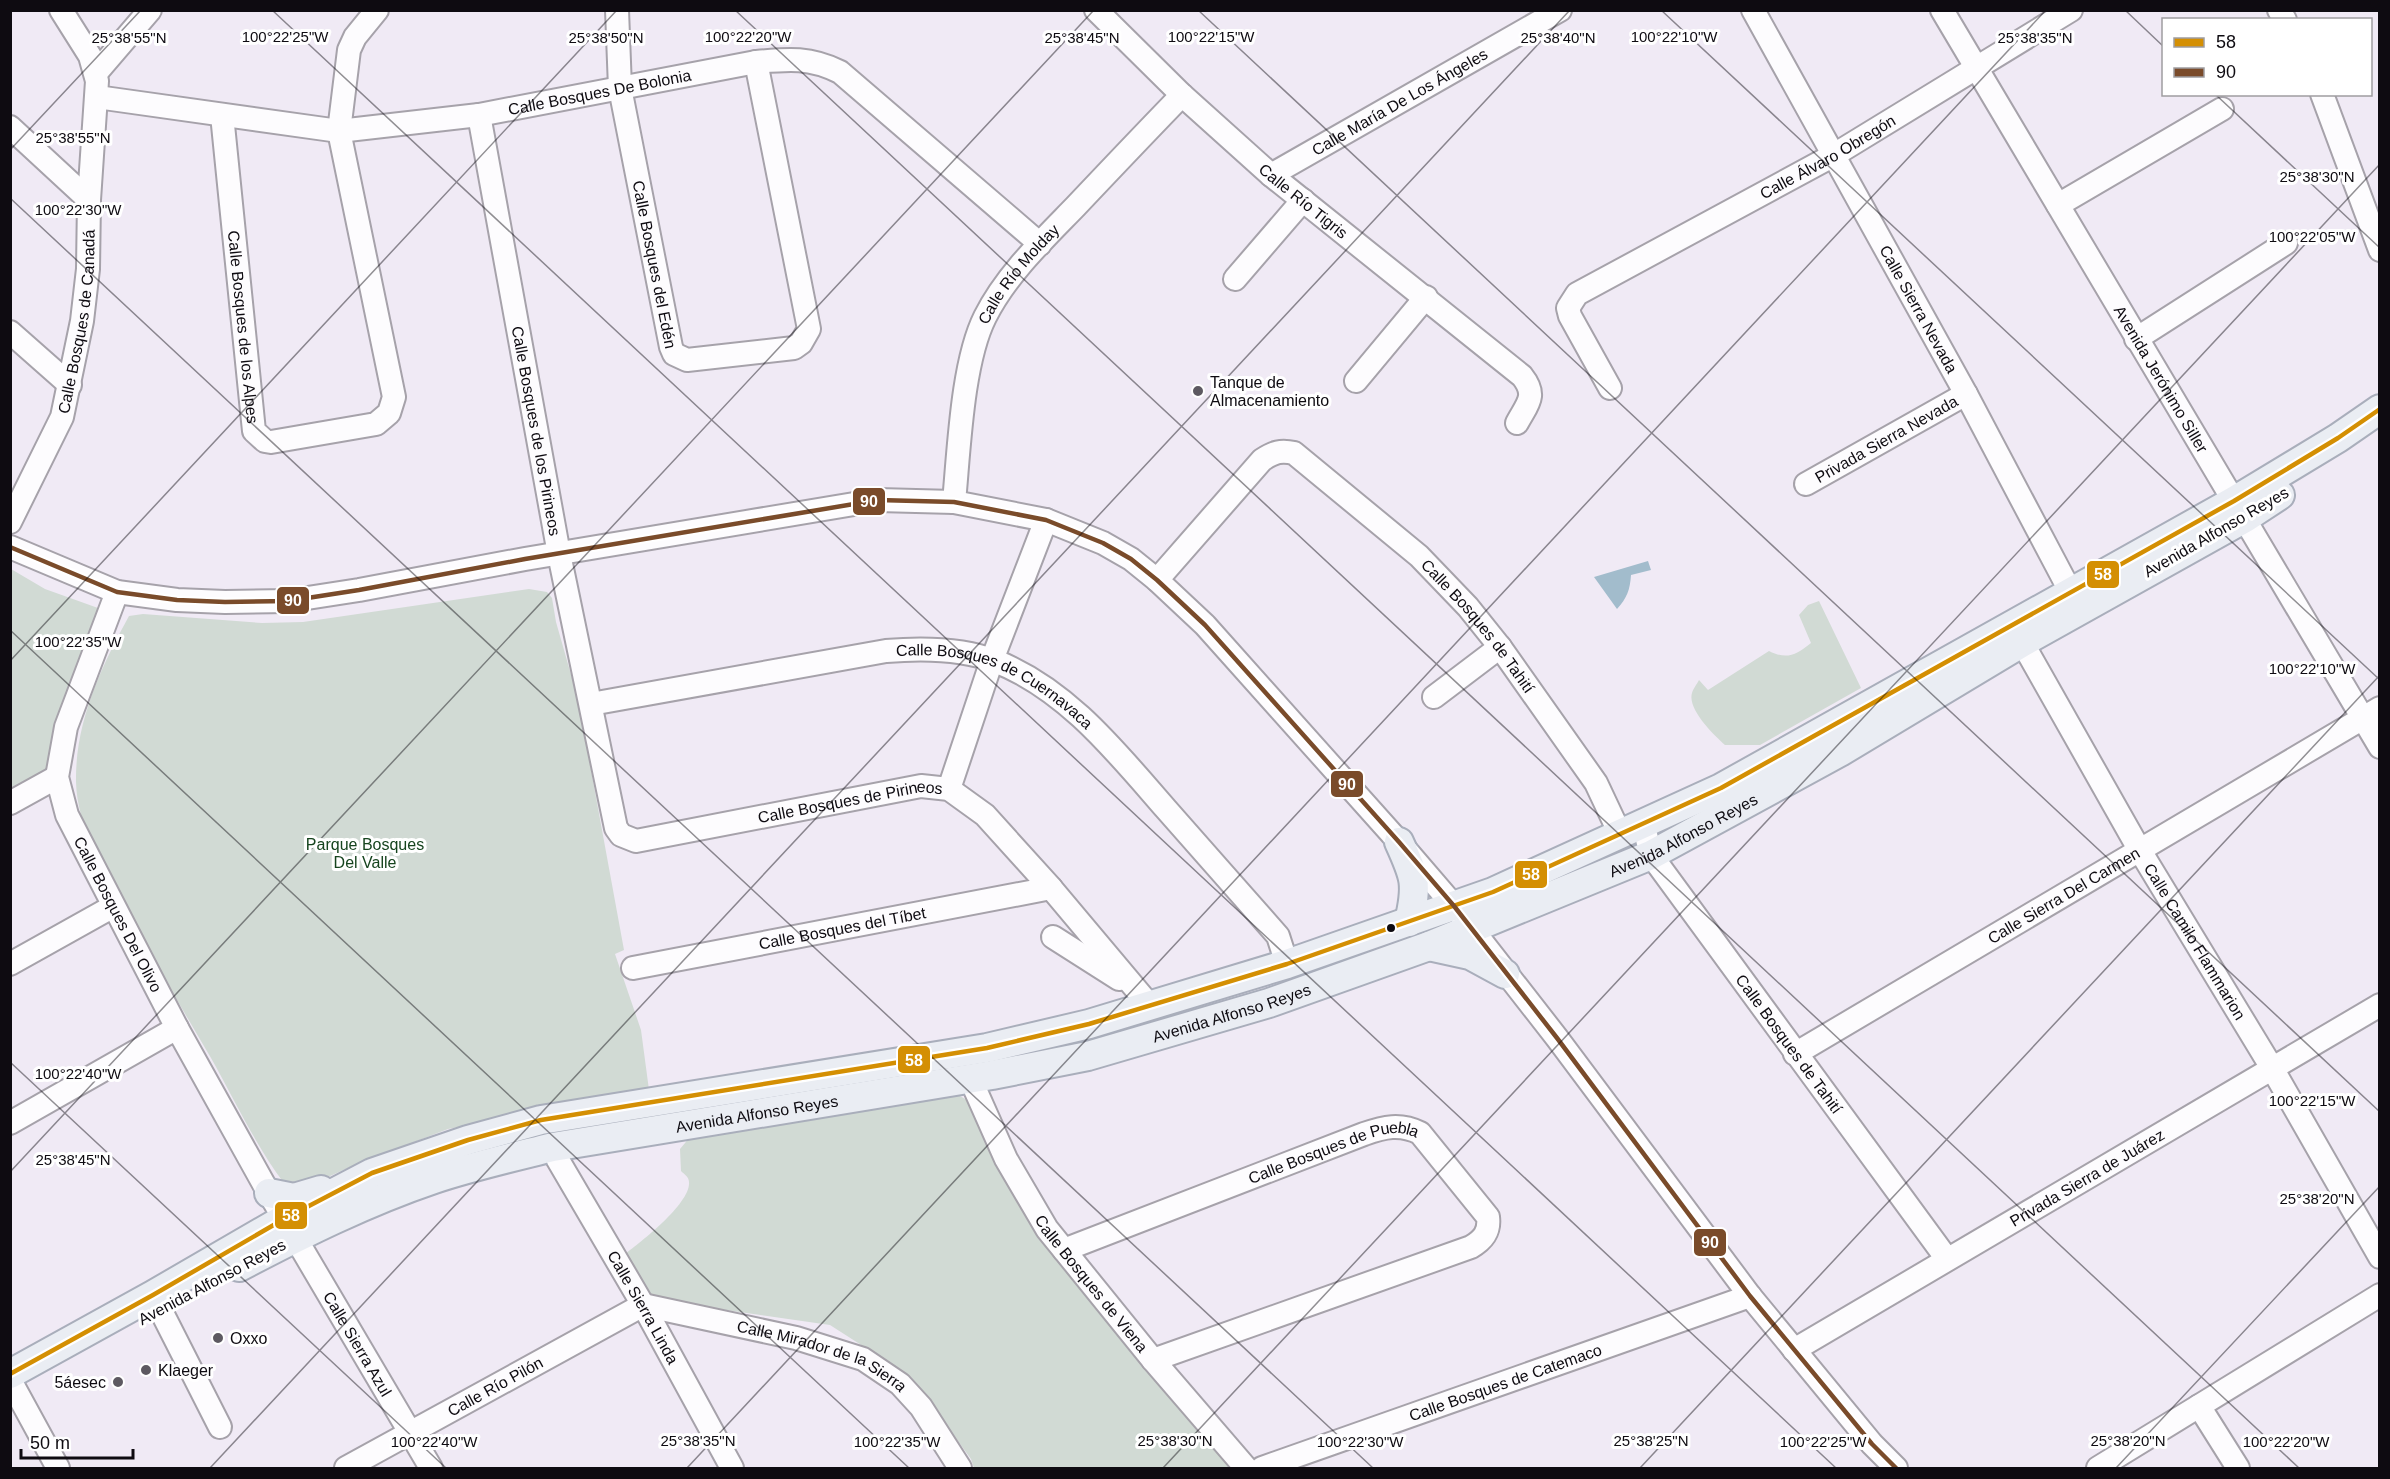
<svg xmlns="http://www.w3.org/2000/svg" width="2390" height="1479" viewBox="0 0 2390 1479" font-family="Helvetica,sans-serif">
  <rect width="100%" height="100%" fill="#f0eaf5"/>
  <path fill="#d1dad4" d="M 11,569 L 45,589 L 98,608 L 104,614 L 56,764 L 11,789 Z
    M 529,589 L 547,592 L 552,598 L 556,622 L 578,699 L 624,950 L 615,954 L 641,1030 L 649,1090 L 448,1129 L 352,1166 L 304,1188 L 284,1183 C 257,1148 233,1097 211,1058 C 181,1007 151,956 123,904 C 103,867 77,826 76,782 C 75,722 101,667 129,616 L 143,614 L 262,623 L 303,622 Z
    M 1819,601 L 1861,688 L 1760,745 L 1725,745 C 1714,735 1687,709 1692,693 C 1693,689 1697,684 1699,680 L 1708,690 L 1769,651 C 1787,660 1796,655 1811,643 L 1799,615 L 1808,605 Z
    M 948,1096 L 960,1096 L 967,1100 L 1034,1221 L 1240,1468 L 974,1468 L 971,1459 L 911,1377 L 830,1325 L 642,1298 L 625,1254 C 641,1242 691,1203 689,1182 C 689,1177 684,1174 681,1171 L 680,1149 L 690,1137 Z"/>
  <path fill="#a2bccc" d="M 1648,561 L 1651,570 L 1631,575 C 1630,590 1627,598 1617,609 L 1594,577 Z"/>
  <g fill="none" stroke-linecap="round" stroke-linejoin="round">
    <defs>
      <g id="minor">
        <path id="s1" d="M 617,10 L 620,88 L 671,347 L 674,354 L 687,360 L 794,348 L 801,343 L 809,329 L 756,62"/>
        <path id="s2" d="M 1096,10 L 1182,95 L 1271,175 L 1522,376 C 1538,396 1527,404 1517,423"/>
        <path id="s3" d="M 1753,10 L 1966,394 L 2078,606"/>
        <path id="s4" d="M 1942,10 L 2380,747"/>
        <path d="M 2279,10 L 2285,20"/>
        <path d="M 96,73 L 150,10"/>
        <path d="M 2322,94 L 2380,250"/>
        <path id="s5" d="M 97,97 L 339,131 L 479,115 L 756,62 C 789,59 810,57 840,72 L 1040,244"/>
        <path id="s6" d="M 222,115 L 254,431 L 265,441 L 271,442 L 376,424 L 389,413 L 394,397 L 339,131 L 349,50 L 355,37 L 377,10"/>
        <path id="s7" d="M 479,115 L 559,554 L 616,828 L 621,835 L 636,841 L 921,786 L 949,789 L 985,815 L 1051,888 L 1151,1007"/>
        <path d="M 10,127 L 89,200"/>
        <path id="s8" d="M 1271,175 L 1560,10"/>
        <path d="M 2058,205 L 2222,109"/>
        <path d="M 1235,279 L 1303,200"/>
        <path d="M 10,332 L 70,385"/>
        <path d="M 2136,339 L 2286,243"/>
        <path d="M 1356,381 L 1426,297"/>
        <path id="s9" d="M 1610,388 L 1570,316 L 1568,308 L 1577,294 L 1834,155 L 2071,10"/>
        <path id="s10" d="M 1806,484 L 1966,394"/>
        <path id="s11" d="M 954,502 C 959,450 962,363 985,317 C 1006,275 1042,241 1075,207 C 1110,170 1146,132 1182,95"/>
        <path id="s12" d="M 10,522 L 62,417 L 82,321 L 88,269 L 89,200 L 97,81 L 90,56 L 61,10"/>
        <path d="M 10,547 L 117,592 L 177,600 L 225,602 L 288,601 L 359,590 L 525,559 L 878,500 L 954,502 L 1046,520 L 1103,543 L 1131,559 L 1157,580 L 1205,625 L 1399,842 L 1454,906 L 1557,1038 L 1750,1296 L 1872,1444 L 1896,1468"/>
        <path id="s13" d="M 1157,580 L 1262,460 C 1274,452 1281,450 1294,453 L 1419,556 L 1468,607 L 1500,647 L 1596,783 L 1620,834"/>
        <path id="s14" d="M 117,592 L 66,727 L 57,777 L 67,815 L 177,1028 L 266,1188 L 431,1468"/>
        <path id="s15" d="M 2014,628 L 2139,849 L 2272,1068 L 2380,1257"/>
        <path d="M 1434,697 L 1500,647"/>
        <path id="s16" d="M 591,704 L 886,651 C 921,648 961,648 995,661 C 1067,689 1117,753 1166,809 C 1203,851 1241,894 1278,936 L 1287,964"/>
        <path d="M 949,789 L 992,660 L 1046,520"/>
        <path d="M 10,803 L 57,777"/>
        <path id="s17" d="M 1643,823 L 1651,855 L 1947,1259"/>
        <path d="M 1053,937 L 1119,979"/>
        <path d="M 10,964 L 112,907"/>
        <path id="s18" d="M 633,968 L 1051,888"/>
        <path id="s19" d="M 1795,1054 L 2380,708"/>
        <path id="s20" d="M 970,1078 L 1006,1159 L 1047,1229 L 1153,1360 L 1246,1468"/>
        <path d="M 10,1123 L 177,1028"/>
        <path id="s21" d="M 553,1147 L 558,1160 L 643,1305 L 732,1468"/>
        <path id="s22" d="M 1064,1250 L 1364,1134 C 1384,1127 1400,1123 1420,1133 L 1488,1217 C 1490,1232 1483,1240 1471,1247 L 1153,1360"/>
        <path d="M 153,1295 L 220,1427"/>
        <path id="s23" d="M 1794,1350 L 2380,1005"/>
        <path d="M 10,1380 L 58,1468"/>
        <path d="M 2199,1406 L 2238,1468"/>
        <path id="s24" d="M 346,1468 L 643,1305 L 796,1338 L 863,1359 L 900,1384 L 921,1407 L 960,1468"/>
        <path id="s25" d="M 1262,1468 L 1750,1296"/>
        <path d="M 2098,1468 L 2380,1295"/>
      </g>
      <g id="major">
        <path d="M 1399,842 C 1415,877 1418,884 1409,922"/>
        <path d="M 1429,946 L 1470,955 L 1505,974"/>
        <path d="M 269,1193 L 294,1198 L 321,1190"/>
        <path id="s26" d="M 239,1267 C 302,1234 366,1202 434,1179 C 473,1166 513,1157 553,1147 L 992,1075 L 1088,1056 L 1269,1003 L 1429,946 L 1651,855 L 1840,752 L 2023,642 L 2245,518 L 2280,495"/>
        <path d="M 10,1374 L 153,1295 L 284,1219 L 372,1173 L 468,1140 L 541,1120 L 987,1048 L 1089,1024 L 1287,964 L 1493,892 L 1721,788 L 2234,501 L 2338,438 L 2380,409"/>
      </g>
    </defs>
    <use href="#minor" stroke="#a6a2aa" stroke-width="26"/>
    <use href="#major" stroke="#a9aebb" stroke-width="32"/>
    <use href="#minor" stroke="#fdfcfe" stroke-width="22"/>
    <use href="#major" stroke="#eaedf3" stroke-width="28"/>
    <defs>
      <path id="bus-1" d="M 10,1374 L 153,1295 L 284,1219 L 372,1173 L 468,1140 L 541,1120 L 987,1048 L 1089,1024 L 1287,964 L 1493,892 L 1721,788 L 2234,501 L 2338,438 L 2380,409"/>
      <path id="bus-2" d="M 10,547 L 117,592 L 177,600 L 225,602 L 288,601 L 359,590 L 525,559 L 878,500 L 954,502 L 1046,520 L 1103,543 L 1131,559 L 1157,580 L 1205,625 L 1399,842 L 1454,906 L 1557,1038 L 1750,1296 L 1872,1444 L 1896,1468"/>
    </defs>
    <use href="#bus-1" stroke="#fff" stroke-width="9"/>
    <use href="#bus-2" stroke="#fff" stroke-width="9"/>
    <use href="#bus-1" stroke="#d48f03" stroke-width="4.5"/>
    <use href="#bus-2" stroke="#7a4b2a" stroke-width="4.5"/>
  </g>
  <path fill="none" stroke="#0e0b11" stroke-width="1.5" stroke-opacity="0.45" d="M 272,10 L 1836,1468M 735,10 L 2299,1468M 1198,10 L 2380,1112M 1661,10 L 2380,680M 2125,10 L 2164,47M 2215,94 L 2380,248M 10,150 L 141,10M 10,198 L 1373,1468M 10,630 L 909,1468M 10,661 L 617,10M 10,1062 L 446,1468M 10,1172 L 1094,10M 210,1468 L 1570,10M 687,1468 L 2046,10M 1163,1468 L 2380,164M 1640,1468 L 2380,675M 2116,1468 L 2380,1186"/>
  <g fill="#5d5961" stroke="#fff" stroke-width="2">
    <circle cx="1198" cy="391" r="6"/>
    <circle cx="218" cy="1338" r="6"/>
    <circle cx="146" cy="1370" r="6"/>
    <circle cx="118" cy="1382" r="6"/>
  </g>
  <circle fill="#0e0b11" stroke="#fff" stroke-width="2" cx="1391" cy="928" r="5"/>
  <g text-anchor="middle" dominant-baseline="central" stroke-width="6" stroke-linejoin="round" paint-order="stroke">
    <g font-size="16" fill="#0e0b11" stroke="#fff">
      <text stroke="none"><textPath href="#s5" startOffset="508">Calle Bosques De Bolonia</textPath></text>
      <text stroke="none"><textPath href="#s8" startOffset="148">Calle María De Los Ángeles</textPath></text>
      <text stroke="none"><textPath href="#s9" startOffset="393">Calle Álvaro Obregón</textPath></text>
      <text stroke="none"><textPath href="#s2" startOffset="282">Calle Río Tigris</textPath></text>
      <text stroke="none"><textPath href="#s1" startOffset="258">Calle Bosques del Edén</textPath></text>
      <text stroke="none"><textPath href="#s11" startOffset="243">Calle Río Molday</textPath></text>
      <text stroke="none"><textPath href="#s3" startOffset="342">Calle Sierra Nevada</textPath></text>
      <text stroke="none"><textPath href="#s12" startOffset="214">Calle Bosques de Canadá</textPath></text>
      <text stroke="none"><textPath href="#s6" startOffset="213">Calle Bosques de los Alpes</textPath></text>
      <text stroke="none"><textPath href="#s4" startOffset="429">Avenida Jerónimo Siller</textPath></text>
      <text stroke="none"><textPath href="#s7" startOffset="321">Calle Bosques de los Pirineos</textPath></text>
      <text stroke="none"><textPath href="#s10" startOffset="92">Privada Sierra Nevada</textPath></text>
      <text transform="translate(2216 532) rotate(-30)">Avenida Alfonso Reyes</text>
      <text stroke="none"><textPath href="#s13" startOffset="447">Calle Bosques de Tahití</textPath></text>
      <text stroke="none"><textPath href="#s16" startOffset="418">Calle Bosques de Cuernavaca</textPath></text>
      <text stroke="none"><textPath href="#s7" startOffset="969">Calle Bosques de Pirineos</textPath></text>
      <text stroke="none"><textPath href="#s26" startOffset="1516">Avenida Alfonso Reyes</textPath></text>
      <text stroke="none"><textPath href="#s19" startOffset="312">Calle Sierra Del Carmen</textPath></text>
      <text stroke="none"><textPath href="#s14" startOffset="346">Calle Bosques Del Olivo</textPath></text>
      <text stroke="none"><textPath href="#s18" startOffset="213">Calle Bosques del Tíbet</textPath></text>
      <text stroke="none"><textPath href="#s15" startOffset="362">Calle Camilo Flammarion</textPath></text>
      <text stroke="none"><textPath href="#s26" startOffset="1030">Avenida Alfonso Reyes</textPath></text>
      <text stroke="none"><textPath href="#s17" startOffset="267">Calle Bosques de Tahití</textPath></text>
      <text stroke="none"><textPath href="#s26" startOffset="544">Avenida Alfonso Reyes</textPath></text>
      <text stroke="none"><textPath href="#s22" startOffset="288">Calle Bosques de Puebla</textPath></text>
      <text stroke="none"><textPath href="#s23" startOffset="340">Privada Sierra de Juárez</textPath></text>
      <text transform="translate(212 1282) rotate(-28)">Avenida Alfonso Reyes</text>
      <text stroke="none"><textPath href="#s20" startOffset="240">Calle Bosques de Viena</textPath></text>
      <text stroke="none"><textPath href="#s21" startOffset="184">Calle Sierra Linda</textPath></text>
      <text stroke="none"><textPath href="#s14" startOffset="838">Calle Sierra Azul</textPath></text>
      <text stroke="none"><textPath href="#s24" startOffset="526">Calle Mirador de la Sierra</textPath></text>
      <text stroke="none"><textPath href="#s25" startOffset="258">Calle Bosques de Catemaco</textPath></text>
      <text stroke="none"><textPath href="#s24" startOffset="170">Calle Río Pilón</textPath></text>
    </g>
    <g font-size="16" fill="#0e0b11" stroke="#fff" text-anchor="start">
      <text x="1210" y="382">Tanque de<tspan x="1210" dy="18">Almacenamiento</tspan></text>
      <text x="230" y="1338">Oxxo</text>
      <text x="158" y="1370">Klaeger</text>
      <text x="106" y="1382" text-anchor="end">5áesec</text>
    </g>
    <g font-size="16" fill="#16441e" stroke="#fff">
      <text x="365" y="844">Parque Bosques<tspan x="365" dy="18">Del Valle</tspan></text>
    </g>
  </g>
  <g font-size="15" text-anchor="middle" fill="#0e0b11" stroke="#fff" stroke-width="6" stroke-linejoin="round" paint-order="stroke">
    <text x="285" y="42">100°22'25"W</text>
    <text x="748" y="42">100°22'20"W</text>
    <text x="1211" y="42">100°22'15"W</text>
    <text x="1674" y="42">100°22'10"W</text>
    <text x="129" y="43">25°38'55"N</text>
    <text x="606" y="43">25°38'50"N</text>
    <text x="1082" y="43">25°38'45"N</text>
    <text x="1558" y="43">25°38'40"N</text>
    <text x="2035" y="43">25°38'35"N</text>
    <text x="73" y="143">25°38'55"N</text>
    <text x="2317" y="182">25°38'30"N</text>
    <text x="78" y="215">100°22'30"W</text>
    <text x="2312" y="242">100°22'05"W</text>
    <text x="78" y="647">100°22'35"W</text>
    <text x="2312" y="674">100°22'10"W</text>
    <text x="78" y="1079">100°22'40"W</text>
    <text x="2312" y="1106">100°22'15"W</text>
    <text x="73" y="1165">25°38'45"N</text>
    <text x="2317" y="1204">25°38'20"N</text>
    <text x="698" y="1446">25°38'35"N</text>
    <text x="1175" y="1446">25°38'30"N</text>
    <text x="1651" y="1446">25°38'25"N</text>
    <text x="2128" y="1446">25°38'20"N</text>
    <text x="434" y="1447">100°22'40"W</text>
    <text x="897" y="1447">100°22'35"W</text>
    <text x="1360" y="1447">100°22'30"W</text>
    <text x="1823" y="1447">100°22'25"W</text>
    <text x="2286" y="1447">100°22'20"W</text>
  </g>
  <g stroke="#fff" stroke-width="2">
    <rect x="852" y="487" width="34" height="29" rx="6" fill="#7a4b2a"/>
    <rect x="2086" y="560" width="34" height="29" rx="6" fill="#d48f03"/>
    <rect x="276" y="586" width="34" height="29" rx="6" fill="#7a4b2a"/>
    <rect x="1330" y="770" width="34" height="28" rx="6" fill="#7a4b2a"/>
    <rect x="1514" y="860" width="34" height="29" rx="6" fill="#d48f03"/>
    <rect x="897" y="1045" width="34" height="29" rx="6" fill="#d48f03"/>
    <rect x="274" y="1201" width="34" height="29" rx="6" fill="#d48f03"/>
    <rect x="1693" y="1228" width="34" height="29" rx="6" fill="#7a4b2a"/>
  </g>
  <g font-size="16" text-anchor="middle" font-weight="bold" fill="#fff">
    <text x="869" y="507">90</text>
    <text x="2103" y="580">58</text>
    <text x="293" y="606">90</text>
    <text x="1347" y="790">90</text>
    <text x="1531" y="880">58</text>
    <text x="914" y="1066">58</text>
    <text x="291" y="1221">58</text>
    <text x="1710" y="1248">90</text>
  </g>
  <rect width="2390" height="1479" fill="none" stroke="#0e0b11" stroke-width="24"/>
  <rect x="2162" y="18" width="210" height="78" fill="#ffffff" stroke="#9f9da0" stroke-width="1.5"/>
  <rect x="2174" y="38" width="30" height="9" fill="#d48f03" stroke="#9f9da0" stroke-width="1.5"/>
  <text x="2216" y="48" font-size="18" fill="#0e0b11">58</text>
  <rect x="2174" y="68" width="30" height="9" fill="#7a4b2a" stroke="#9f9da0" stroke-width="1.5"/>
  <text x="2216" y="78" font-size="18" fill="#0e0b11">90</text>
  <path d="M21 1449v9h112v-9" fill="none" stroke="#0e0b11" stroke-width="3"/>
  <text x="30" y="1449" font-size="18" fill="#0e0b11" stroke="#ffffff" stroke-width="4.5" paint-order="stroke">50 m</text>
</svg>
